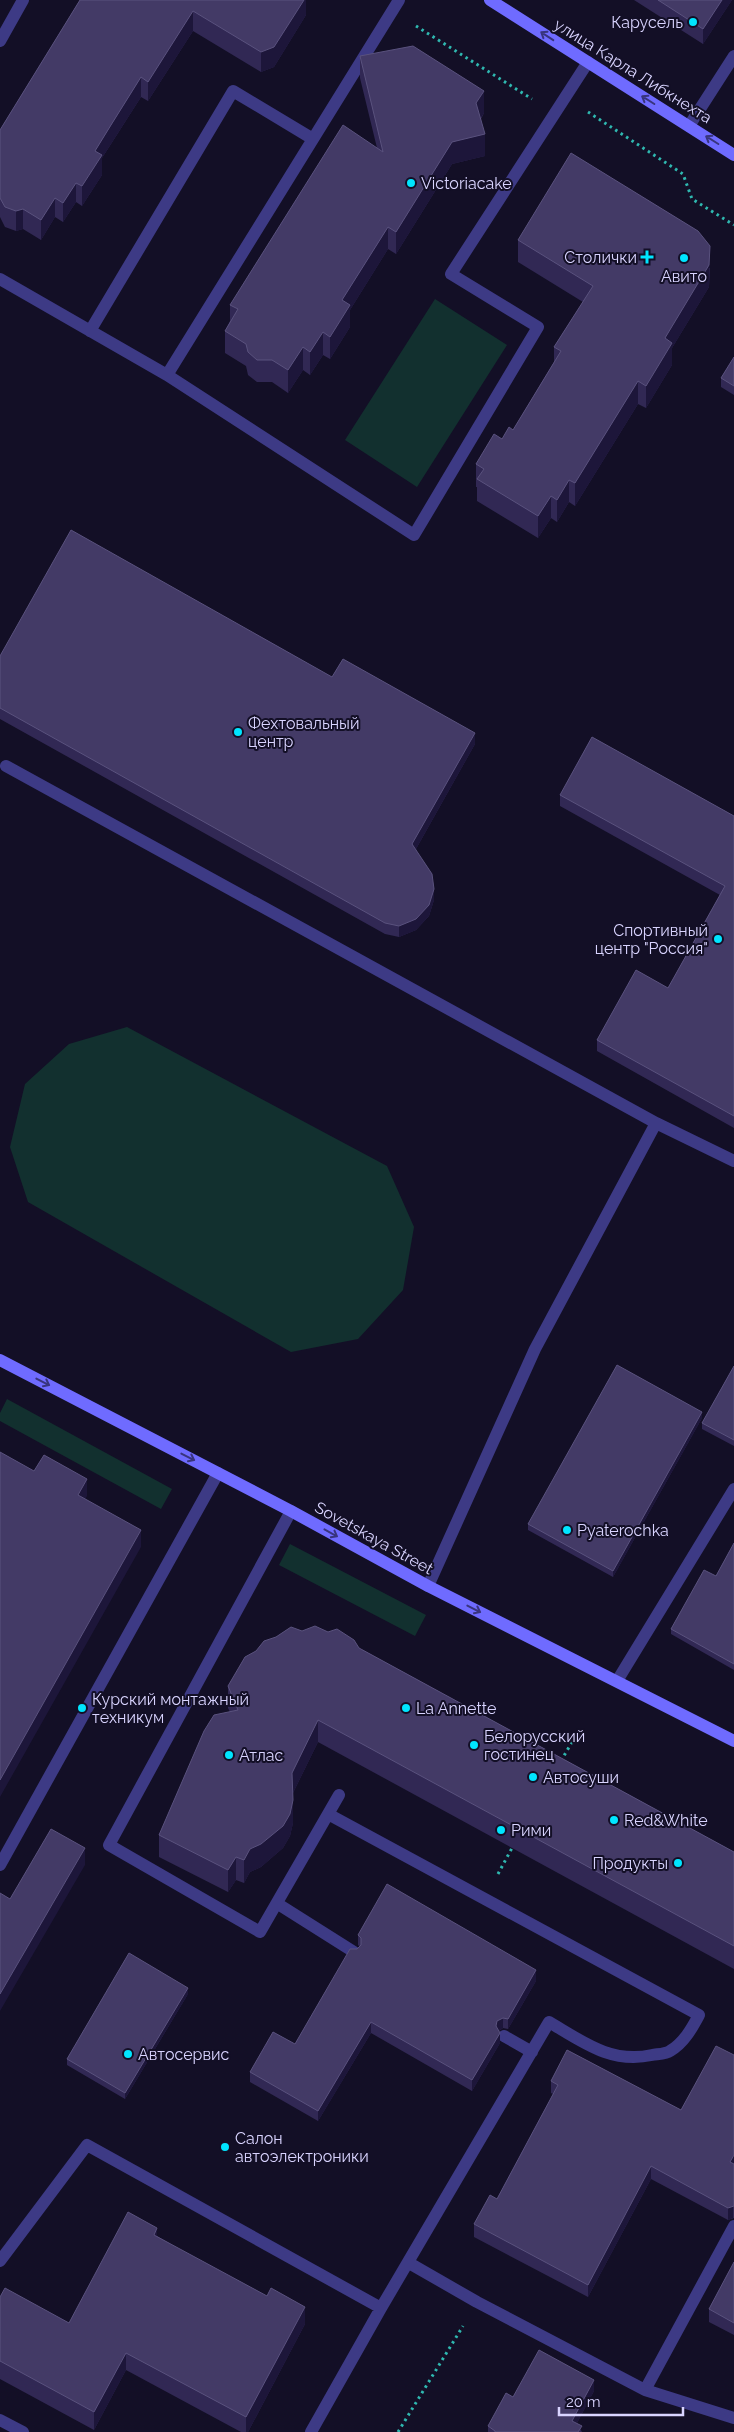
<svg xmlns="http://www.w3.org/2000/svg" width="734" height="2432" viewBox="0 0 734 2432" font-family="Raleway,sans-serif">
  <rect width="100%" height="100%" fill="#130f26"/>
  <path fill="#12302f" d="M 435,299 L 507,345 L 417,487 L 345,440 Z
    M 127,1027 L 387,1166 L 414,1227 L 403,1290 L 358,1339 L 291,1352 L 28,1202 L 10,1147 L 25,1084 L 69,1044 Z
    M 7,1399 L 172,1489 L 161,1509 L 0,1421 L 0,1413 Z
    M 290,1544 L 426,1615 L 415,1636 L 279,1565 Z"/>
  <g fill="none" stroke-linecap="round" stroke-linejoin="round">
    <path stroke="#2fb8b0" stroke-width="3" stroke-dasharray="2.5 4" stroke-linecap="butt" d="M 416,26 L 532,99
      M 588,112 L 683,174 L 692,199 L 734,225
      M 561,1761 L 576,1735
      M 498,1874 L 512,1848
      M 398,2432 L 463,2326"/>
    <path stroke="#3d3a85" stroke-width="12" d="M 0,41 L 23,0
      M 689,126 L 734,56
      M 0,279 L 167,375 L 414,535 L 538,327 L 451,274 L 588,62
      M 90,331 L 233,91 L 313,139
      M 167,375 L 399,0
      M 6,766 L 656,1123
      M 291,1511 L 109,1845 L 260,1932 L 339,1795
      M 428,1586 L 535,1349 L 656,1123 L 734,1161
      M 617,1681 L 734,1489
      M 0,1865 L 218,1473
      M 278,1904 L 354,1952
      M 504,2036 L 532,2052
      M 0,2261 L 87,2145 L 381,2308
      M 409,2263 L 477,2302 L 645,2390 L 734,2226
      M 645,2390 L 734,2418
      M 0,2420 L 23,2432
      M 311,2432 L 381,2308 L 549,2022 C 583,2042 611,2064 652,2055 C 657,2054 666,2054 670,2051 C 684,2043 692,2028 699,2015 L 328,1814"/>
    <path stroke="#6f6bff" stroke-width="12" d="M 490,0 L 734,155
      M 0,1360 L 291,1511 L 428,1586 L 734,1741"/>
  </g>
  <path fill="#312854" d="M 80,0 L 306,0 L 306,15 L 274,67 L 261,72 L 193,31 L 148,101 L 141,97 L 111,144 L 102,158 L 102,175 L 82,206 L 76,202 L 63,222 L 55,217 L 41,240 L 23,229 L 16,231 L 5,227 L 0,217 L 0,130 Z
    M 634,0 L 732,0 L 703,44 Z
    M 360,56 L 484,113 L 481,119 L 485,156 L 452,164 L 396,254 L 388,249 L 350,310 L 350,327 L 330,359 L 323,355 L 310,375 L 303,370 L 288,393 L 272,382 L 257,382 L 248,375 L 246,366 L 225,353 L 225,331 L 230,321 L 230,305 L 377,148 L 360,78 Z
    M 518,240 L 710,268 L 709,287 L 672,348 L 672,365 L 646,408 L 638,404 L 575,506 L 569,502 L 557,522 L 551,518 L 538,538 L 477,501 L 477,487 L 476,487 L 476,464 L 502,439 L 513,430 L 554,362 L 554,347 L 583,302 L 518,262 Z
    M 734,357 L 734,395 L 721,387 L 721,378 Z
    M 0,656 L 332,677 L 475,744 L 416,849 L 434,900 L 429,916 L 416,930 L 399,937 L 385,934 L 0,719 Z
    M 560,795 L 734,816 L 734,1128 L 597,1051 L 597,1040 L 668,988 L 720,895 L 560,806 Z
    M 734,1366 L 734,1446 L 702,1429 L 702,1423 Z
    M 702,1418 L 613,1577 L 528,1530 L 528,1524 Z
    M 734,1543 L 734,1670 L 671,1634 L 671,1629 L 716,1576 Z
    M 302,1631 L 359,1648 L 734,1852 L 734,1969 L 318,1742 L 293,1793 L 293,1823 L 290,1836 L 283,1848 L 261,1867 L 250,1872 L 244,1883 L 236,1880 L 228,1892 L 159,1857 L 159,1835 L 230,1712 L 228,1708 L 228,1686 Z
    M 358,1935 L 536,1981 L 508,2029 L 503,2028 L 499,2031 L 500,2043 L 472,2091 L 371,2033 L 318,2121 L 250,2082 L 250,2072 L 295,2044 L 357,1949 L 360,1947 L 358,1945 Z
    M 188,1994 L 125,2099 L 67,2065 L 67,2059 Z
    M 734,2055 L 734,2218 L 728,2220 L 651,2179 L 588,2297 L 474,2237 L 474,2224 L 497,2199 L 553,2094 L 551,2093 L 551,2081 L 681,2110 Z
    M 157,2236 L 305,2324 L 248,2432 L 241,2432 L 126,2370 L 94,2430 L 0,2379 L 0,2297 L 69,2323 Z
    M 734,2262 L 734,2335 L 709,2322 L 709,2309 Z
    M 594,2391 L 577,2423 L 582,2432 L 488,2432 L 488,2426 L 513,2397 Z"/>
  <path fill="#1d163a" d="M 304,0 L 306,0 L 306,15 L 274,67 L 261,72 L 261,52 Z
    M 722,0 L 732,0 L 703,44 L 703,29 Z
    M 193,11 L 193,31 L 148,101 L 148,82 Z
    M 141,77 L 141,97 L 102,158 L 102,175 L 82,206 L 82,186 L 95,151 Z
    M 484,91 L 484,113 L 476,125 L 476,103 Z
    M 485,134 L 485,156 L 452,164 L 396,254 L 396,232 L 452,142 Z
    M 76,183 L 76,202 L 63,222 L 63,203 Z
    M 55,198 L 55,217 L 41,240 L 41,220 Z
    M 23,209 L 23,229 L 16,231 L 16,211 Z
    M 388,227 L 388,249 L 350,310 L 350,327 L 330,359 L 330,337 L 342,300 Z
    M 710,246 L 709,287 L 672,348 L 672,365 L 646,408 L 646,386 L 665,338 Z
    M 323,332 L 323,355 L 310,375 L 310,352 Z
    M 303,347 L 303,370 L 288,393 L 288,370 Z
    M 638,381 L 638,404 L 575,506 L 575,483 Z
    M 569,480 L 569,502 L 557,522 L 557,500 Z
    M 551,496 L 551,518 L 538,538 L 538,516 Z
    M 475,733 L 475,744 L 412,856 L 412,844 Z
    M 434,889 L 434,900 L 429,916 L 416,930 L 399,937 L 399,926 Z
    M 702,1412 L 702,1418 L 613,1577 L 613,1571 Z
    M 87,1479 L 87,1496 L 78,1512 L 78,1495 Z
    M 141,1530 L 141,1547 L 0,1797 L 0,1780 Z
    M 318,1720 L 318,1742 L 292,1795 L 292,1773 Z
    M 293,1800 L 293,1823 L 290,1836 L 283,1848 L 261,1867 L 250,1872 L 244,1883 L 244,1860 L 250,1849 Z
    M 85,1848 L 85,1865 L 0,2011 L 0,1994 Z
    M 236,1857 L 236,1880 L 228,1892 L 228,1870 Z
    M 536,1970 L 536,1981 L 508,2029 L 508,2019 Z
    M 188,1988 L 188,1994 L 125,2099 L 125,2093 Z
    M 503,2018 L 503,2028 L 497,2032 L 496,2026 L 497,2021 Z
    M 371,2022 L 371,2033 L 318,2121 L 318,2111 Z
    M 500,2033 L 500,2043 L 472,2091 L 472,2080 Z
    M 734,2155 L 734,2167 L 730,2162 Z
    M 651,2166 L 651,2179 L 588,2297 L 588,2285 Z
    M 733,2205 L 733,2218 L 728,2220 L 728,2208 Z
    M 157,2228 L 157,2246 L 154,2235 Z
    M 305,2307 L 305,2324 L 248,2432 L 246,2432 L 246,2417 Z
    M 126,2353 L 126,2370 L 94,2430 L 94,2412 Z
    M 594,2380 L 594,2391 L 572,2432 L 572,2421 Z"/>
  <path fill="#433a66" stroke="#5a527e" d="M 80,0 L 304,0 L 274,47 L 261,52 L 193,11 L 148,82 L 141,77 L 111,125 L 95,151 L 102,155 L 82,186 L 76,183 L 63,203 L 55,198 L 41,220 L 23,209 L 16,211 L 5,207 L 0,198 L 0,130 Z
    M 658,0 L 722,0 L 703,29 Z
    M 413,46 L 484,91 L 476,103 L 485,134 L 452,142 L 396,232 L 388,227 L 342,300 L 350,305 L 330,337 L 323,332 L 310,352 L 303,347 L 288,370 L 272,360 L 257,360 L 248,352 L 246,344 L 225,331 L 238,309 L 230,305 L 343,125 L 383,152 L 360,56 Z
    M 571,153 L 698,231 L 710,246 L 709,265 L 665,338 L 672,343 L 646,386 L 638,381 L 575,483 L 569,480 L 557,500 L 551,496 L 538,516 L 477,479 L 484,469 L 476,464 L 494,434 L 502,439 L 509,427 L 513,430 L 561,351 L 554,347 L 593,286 L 518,240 Z
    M 734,357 L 734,386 L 721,378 Z
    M 71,530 L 332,677 L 343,659 L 475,733 L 412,844 L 432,874 L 434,889 L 429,905 L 416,919 L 399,926 L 385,923 L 0,708 L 0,656 Z
    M 592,737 L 734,816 L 734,1116 L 597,1040 L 636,970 L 668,988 L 725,886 L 560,795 Z
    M 617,1365 L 702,1412 L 613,1571 L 528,1524 Z
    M 734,1366 L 734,1440 L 702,1423 Z
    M 0,1452 L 34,1471 L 44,1455 L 87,1479 L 78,1495 L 141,1530 L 0,1780 Z
    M 734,1543 L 734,1664 L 671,1629 L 704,1570 L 716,1576 Z
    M 315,1626 L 328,1632 L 337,1629 L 354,1640 L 359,1648 L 734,1852 L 734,1946 L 318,1720 L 292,1773 L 293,1800 L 290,1814 L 283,1826 L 261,1844 L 250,1849 L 244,1860 L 236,1857 L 228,1870 L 159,1835 L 204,1731 L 214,1715 L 238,1710 L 228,1686 L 245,1657 L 256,1651 L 264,1641 L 276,1637 L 291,1627 L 302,1631 Z
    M 51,1829 L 85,1848 L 0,1994 L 0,1893 L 10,1899 Z
    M 387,1884 L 536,1970 L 508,2019 L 503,2018 L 497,2021 L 496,2026 L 500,2033 L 472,2080 L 371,2022 L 318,2111 L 250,2072 L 273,2032 L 295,2044 L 350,1949 L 357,1949 L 361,1945 L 361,1938 L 358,1935 Z
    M 129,1953 L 188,1988 L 125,2093 L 67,2059 Z
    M 716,2046 L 734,2055 L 734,2155 L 730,2162 L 734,2164 L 734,2206 L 728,2208 L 651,2166 L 588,2285 L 474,2224 L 490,2195 L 497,2199 L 558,2085 L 551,2081 L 567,2050 L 681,2110 Z
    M 128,2212 L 157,2228 L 154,2235 L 267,2296 L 271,2288 L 305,2307 L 246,2417 L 126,2353 L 94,2412 L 0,2361 L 0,2297 L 5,2288 L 69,2323 Z
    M 734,2262 L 734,2323 L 709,2309 Z
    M 539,2350 L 594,2380 L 572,2421 L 582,2426 L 578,2432 L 495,2432 L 495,2431 L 488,2426 L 506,2393 L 513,2397 Z"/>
  <defs><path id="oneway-shaft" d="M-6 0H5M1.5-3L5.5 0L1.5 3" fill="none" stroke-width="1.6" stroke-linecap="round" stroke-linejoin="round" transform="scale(1.25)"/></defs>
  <g stroke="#38347d">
    <use href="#oneway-shaft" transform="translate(547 36) rotate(-147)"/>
    <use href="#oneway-shaft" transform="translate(648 100) rotate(-148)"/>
    <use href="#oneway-shaft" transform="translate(712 140) rotate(-148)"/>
    <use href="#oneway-shaft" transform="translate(43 1382) rotate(27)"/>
    <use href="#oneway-shaft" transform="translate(188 1457) rotate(27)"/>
    <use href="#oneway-shaft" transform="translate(331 1533) rotate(29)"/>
    <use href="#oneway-shaft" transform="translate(474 1609) rotate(27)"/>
  </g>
  <g fill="#00e5ff" stroke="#130f26" stroke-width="2">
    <circle cx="693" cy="22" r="5"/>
    <circle cx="411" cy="183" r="5"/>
    <path d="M644.5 249.5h5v5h5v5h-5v5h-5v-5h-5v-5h5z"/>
    <circle cx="684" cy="258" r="5"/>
    <circle cx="238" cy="732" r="5"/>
    <circle cx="718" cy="939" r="5"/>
    <circle cx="567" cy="1530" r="5"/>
    <circle cx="82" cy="1708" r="5"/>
    <circle cx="406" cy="1708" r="5"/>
    <circle cx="474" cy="1745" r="5"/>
    <circle cx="229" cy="1755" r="5"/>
    <circle cx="533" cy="1777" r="5"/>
    <circle cx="614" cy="1820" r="5"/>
    <circle cx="501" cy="1830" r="5"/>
    <circle cx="678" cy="1863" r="5"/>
    <circle cx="128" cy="2054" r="5"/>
    <circle cx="225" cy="2147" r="5"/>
  </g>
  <g text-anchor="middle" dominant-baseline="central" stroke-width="4" stroke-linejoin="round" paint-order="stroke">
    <g font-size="16" fill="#d9d4ff" stroke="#130f26" text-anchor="start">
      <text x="683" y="22" text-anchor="end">Карусель</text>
      <text x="421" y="183">Victoriacake</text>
      <text x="637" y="257" text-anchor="end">Столички</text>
      <text x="684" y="276" text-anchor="middle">Авито</text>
      <text x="248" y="723">Фехтовальный<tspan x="248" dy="18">центр</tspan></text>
      <text x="708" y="930" text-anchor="end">Спортивный<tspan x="708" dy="18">центр "Россия"</tspan></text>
      <text x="577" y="1530">Pyaterochka</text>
      <text x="92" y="1699">Курский монтажный<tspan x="92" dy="18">техникум</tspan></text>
      <text x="416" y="1708">La Annette</text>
      <text x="484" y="1736">Белорусский<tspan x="484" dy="18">гостинец</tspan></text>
      <text x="239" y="1755">Атлас</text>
      <text x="543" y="1777">Автосуши</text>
      <text x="624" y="1820">Red&amp;White</text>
      <text x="511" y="1830">Рими</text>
      <text x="668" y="1863" text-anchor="end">Продукты</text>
      <text x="138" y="2054">Автосервис</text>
      <text x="235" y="2138">Салон<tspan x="235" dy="18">автоэлектроники</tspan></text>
    </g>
    <g font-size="16" fill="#d9d4ff" stroke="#130f26">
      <text transform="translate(633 71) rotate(32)">улица Карла Либкнехта</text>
      <text transform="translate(374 1538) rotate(29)">Sovetskaya Street</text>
    </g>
  </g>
  <path d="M559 2407v8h124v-8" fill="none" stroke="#d9d4ff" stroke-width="2.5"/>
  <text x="566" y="2407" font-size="15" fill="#d9d4ff" stroke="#130f26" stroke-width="4" paint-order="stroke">20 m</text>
</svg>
